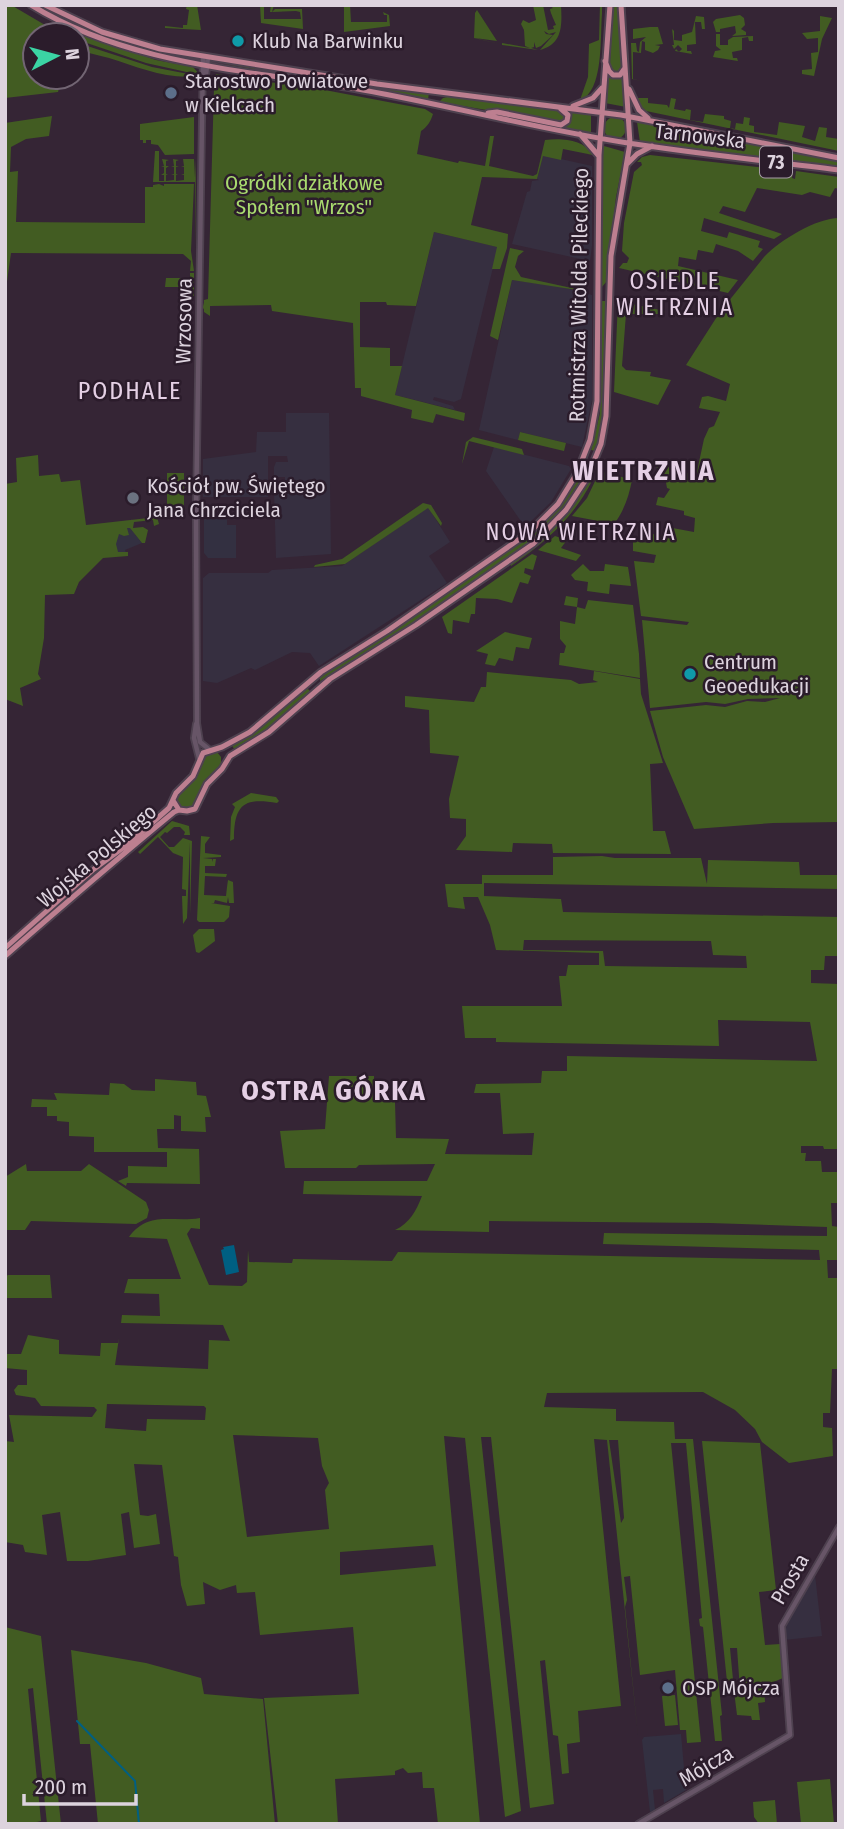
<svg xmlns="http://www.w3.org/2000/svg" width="844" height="1829" viewBox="0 0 844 1829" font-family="'Fira Sans Condensed',sans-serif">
  <rect width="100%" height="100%" fill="#352535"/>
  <path fill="#362f40" d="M 543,155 L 592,166 L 592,246 L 590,261 L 512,244 L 527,192 L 530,191 L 532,181 L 539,180 L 537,179 Z
    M 434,232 L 498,247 L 461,399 L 454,402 L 434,397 L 433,400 L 453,406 L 455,410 L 395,395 Z
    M 512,280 L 558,286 L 592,295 L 592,400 L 582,447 L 520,432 L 518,440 L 479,430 Z
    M 286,413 L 329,413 L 331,554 L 276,558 L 274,490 L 285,489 L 285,477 L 274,477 L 274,467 L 276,462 L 288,462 L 287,456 L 268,456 L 268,497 L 203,497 L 203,459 L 256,452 L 257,432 L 286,432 Z
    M 494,447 L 569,466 L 571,469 L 551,502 L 525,527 L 486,471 Z
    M 428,507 L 450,542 L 429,556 L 447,583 L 319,666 L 310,653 L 292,652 L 255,670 L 251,668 L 217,683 L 203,681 L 203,578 L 209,573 L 268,573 L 272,570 L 342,566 Z
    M 815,1575 L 822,1636 L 784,1640 L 787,1623 Z"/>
  <path fill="#333041" d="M 204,518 L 227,518 L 227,525 L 236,525 L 236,558 L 208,558 L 204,553 Z
    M 132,519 L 131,529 L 142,543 L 125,550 L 127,555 L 113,555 L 116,531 Z
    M 681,1734 L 686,1790 L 664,1803 L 663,1789 L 653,1790 L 655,1810 L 650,1812 L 642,1740 L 644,1737 Z"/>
  <path fill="#425c22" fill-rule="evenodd" d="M 5,5 L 11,5 L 62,35 L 35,35 L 35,77 L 62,77 L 58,92 L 5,98 Z
    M 187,5 L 197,5 L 201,30 L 165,28 L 165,26 L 183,28 L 183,25 L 187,25 L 189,10 L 186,9 Z
    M 260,5 L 264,5 L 264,19 L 301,19 L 300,12 L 296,11 L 270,12 L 271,5 L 274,5 L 272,12 L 275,9 L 302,9 L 303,29 L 261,23 Z
    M 344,5 L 350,5 L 351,22 L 387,22 L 387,15 L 384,15 L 383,12 L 389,15 L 390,26 L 344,32 Z
    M 533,5 L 543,5 L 548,30 L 554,29 L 553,26 L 556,25 C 554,20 550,12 550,9 L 553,8 L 549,5 L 561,5 C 562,25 563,44 540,50 L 556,32 L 549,34 L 544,31 L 546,34 L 553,35 L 541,46 L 536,48 L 534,42 L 534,47 L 531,48 L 538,50 L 502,45 L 502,43 L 530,48 L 525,46 L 524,30 L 521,24 L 523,20 L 529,23 L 536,20 Z
    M 600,5 L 602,5 L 602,14 C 600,37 604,92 580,100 L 588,77 L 589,44 L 599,40 Z
    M 612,5 L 619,5 L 623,68 L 617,73 L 613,72 L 610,65 Z
    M 477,10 L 497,41 L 475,38 L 500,44 L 474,38 L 475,13 Z
    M 740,15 L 744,18 L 745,25 L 741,29 L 746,32 L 746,35 L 732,36 L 736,33 L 735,26 L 720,29 L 720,32 L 716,32 L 713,22 L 716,19 Z
    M 696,16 L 704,17 L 705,29 L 702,29 L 701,22 L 695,22 L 696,44 L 687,45 L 687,51 L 691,51 L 692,54 L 675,51 L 676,49 L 679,52 L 682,49 L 678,45 L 674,49 L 672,45 L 674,45 L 672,29 L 674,31 L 674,40 L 682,41 L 682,35 L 692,32 Z
    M 820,16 L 832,18 L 822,39 L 814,76 L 802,74 L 802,70 L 812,69 L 811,53 L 818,52 L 818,38 L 807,39 L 802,33 L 820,31 Z
    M 650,27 L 658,27 L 663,44 L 655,45 L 660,46 L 658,50 L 653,53 L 645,50 L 645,42 L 642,41 L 641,53 L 633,52 L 633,79 L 642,81 L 632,79 L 631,43 L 636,43 L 637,51 L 639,52 L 640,42 L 646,37 L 633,39 L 633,29 Z
    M 716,34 L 720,34 L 720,45 L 728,45 L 728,40 L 733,37 L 753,36 L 753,41 L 749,41 L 748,37 L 742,38 L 742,50 L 732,52 L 733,58 L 737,58 L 738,61 L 713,57 L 715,51 L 721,50 L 716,46 Z
    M 85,36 L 156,60 L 193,67 L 200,75 L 146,63 L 78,40 Z
    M 78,43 L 152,67 L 199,76 C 167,80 138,67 109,58 C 98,55 88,53 77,50 Z
    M 219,63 L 429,92 L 428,100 Z
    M 608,73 L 623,74 L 626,107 L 605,103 Z
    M 216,74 L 330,91 L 425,109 L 433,114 C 431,121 427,127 421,131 L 417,154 L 458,163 L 459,161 L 485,166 L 490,136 L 494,136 L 489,166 L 533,176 L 537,174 L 545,140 C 561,138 584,139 593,155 L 563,149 L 561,160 L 543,156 L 537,179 L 482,177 L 471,225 L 508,234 L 507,248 L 500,269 L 492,269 L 497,247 L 434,232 L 416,306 L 387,305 L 386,302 L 360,302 L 360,347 L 390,348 L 390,366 L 402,366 L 395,395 L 465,413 L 464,421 L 436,414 L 433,423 L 411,418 L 412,410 L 361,396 L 361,388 L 355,388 L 353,323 L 272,311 L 271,305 L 210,306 L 210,316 L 204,312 L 204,308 L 202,311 L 202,299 L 204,306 L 204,300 L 208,299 L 214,88 L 209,87 Z
    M 451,96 L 561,111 L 566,118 L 563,123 L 439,102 L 443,98 Z
    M 636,98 L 648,98 L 648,103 L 667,105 L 669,108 L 671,98 L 676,99 L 674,109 L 685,111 L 686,109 L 691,110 L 690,120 L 703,122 L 705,114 L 724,116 L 724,119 L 731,121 L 730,128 L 735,129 L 736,123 L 743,124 L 744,117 L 750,118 L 749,125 L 754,126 L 754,132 L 777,135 L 779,122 L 805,126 L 802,137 L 815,141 L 819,127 L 827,128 L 826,137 L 839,139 L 839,151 L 646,111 L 640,106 Z
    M 567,109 L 591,113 L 591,134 L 497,115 L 562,126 L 569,114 Z
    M 52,116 L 49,136 L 26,139 L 11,147 L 10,172 L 18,171 L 16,222 L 145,223 L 145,187 L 153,187 L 153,185 L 159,184 L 164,186 L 164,184 L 194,184 L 191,251 L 194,271 L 190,271 L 191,261 L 183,254 L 11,253 L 5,296 L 5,123 Z
    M604 128a11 11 0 1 1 22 0a11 11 0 1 1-22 0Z
    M 194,117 L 194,154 L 165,155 L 158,145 L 151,144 L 151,140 L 146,140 L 146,143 L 143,143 L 143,140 L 140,140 L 140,124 Z
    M 637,122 L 839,160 L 839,166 L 640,142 Z
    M 604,146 L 625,152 L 616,197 L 607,281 L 601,288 L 601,148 Z
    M 155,151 L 159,151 L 159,181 L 164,181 L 164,175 L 161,175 L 164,173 L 164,167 L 161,167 L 164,166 L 162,159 L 169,160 L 166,161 L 166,166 L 169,166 L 166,168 L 166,174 L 168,175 L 166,175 L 166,181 L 174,180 L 174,175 L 171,175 L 174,174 L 174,167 L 171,167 L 174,166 L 173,159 L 179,160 L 176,161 L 176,166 L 179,166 L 176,167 L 176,174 L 178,174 L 176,175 L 176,181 L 184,180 L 184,175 L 181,175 L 184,174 L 184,167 L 181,167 L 184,166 L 183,159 L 194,159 L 195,178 L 196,159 L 195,248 L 195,182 L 153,182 Z
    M 650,155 L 793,171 L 792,178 L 795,179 L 796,171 L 839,177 L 839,189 L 835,188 L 830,197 L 810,192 L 802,195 L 757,188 L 745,212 L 723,206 L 719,213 L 782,234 L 774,239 L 704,218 L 701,231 L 727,238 L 729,232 L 760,241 L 758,247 L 763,249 L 753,261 L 738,251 L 716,244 L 713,253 L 698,250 L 696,260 L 679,257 L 678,266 L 738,280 L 728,293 L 619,268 L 623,263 L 627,263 L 629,258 L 622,251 L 624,223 L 634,172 L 642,165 L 641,162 L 637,162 L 642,157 Z
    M 839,218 L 839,822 L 773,823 L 694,829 L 663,757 L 650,711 L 706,705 L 725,707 L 747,701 L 765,702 L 780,698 L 748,699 L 725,704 L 706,702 L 650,708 L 642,620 L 687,625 L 689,622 L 641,616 L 634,561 L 654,563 L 656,555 L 633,551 L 633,541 L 650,543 L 652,534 L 665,536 L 667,527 L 694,532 L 695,518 L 684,515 L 684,511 L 656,505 L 658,497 L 664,498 L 670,489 L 667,488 L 665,477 L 658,475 L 656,462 L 696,476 L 704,439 L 709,428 L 714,426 L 720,412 L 699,408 L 702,397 L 708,396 L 726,401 L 730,384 L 686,365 L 720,312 L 764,257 C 779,241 816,218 839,218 Z
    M 510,248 L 524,251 L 518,256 L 515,267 L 521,277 L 590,292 L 512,280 L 498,340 L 490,336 Z
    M 190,273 L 194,273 L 194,296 L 188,297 L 188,287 L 165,287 L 166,278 L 190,278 Z
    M 600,301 L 606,301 C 606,350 611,404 596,451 L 591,450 L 600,413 Z
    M 618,301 L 665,311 L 664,314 L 626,314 L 622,366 L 626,370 L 651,372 L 650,376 L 671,380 L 658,405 L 614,392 Z
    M 520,432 L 566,443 L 564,451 L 518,440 Z
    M 473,437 L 522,449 L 524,455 L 469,441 L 462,464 L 466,442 Z
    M 38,455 L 39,476 L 59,474 L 61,482 L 80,480 L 86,525 L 157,517 L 159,524 L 154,526 L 153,520 L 134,522 L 133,528 L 143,527 L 148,530 L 145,543 L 142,543 L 130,528 L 127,528 L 129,535 L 124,536 L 119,534 L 116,544 L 118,552 L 128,552 L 128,556 L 103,558 L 79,582 L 74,594 L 45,595 L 44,638 L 38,674 L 41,679 L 20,688 L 23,706 L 5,699 L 5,484 L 17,482 L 16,458 Z
    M 605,472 L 632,480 C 629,496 624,511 614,524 L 572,516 L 587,498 L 598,475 Z
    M 167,473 L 184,473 L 184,507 L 167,507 Z
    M 579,474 L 583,476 L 555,520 L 532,541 L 391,638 L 320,681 L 320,678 L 325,674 L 529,535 L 559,506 Z
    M 589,479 L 592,481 C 573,518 545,543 511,566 L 509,563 C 542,539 568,515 589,479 Z
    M 423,503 L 431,505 L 442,523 L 441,526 L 428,508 L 345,564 L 314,567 L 315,565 L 342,559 Z
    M 555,536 L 567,540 L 561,548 L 581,555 L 576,561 L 538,550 Z
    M 532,554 L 537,556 L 533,570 L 525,568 L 524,573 L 531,576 L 528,584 L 520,582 L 512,603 L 497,599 L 476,598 L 475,614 L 471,614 L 469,623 L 453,620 L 452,634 L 448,633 L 442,617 Z
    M 583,564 L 590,571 L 604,571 L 605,564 L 628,567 L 631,586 L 610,584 L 609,594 L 587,591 L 588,582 L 575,580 L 571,575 Z
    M 566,596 L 578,598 L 577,607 L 585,609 L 588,600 L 633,605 L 639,654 L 640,678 L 559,665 L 560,653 L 564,653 L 566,646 L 560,639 L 560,621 L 575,624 L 577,607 L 564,605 Z
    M 505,632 L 532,638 L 529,649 L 516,647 L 513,661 L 499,658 L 495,666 L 485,664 L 488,654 L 476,651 Z
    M 594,671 L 640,679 L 641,694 L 663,763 L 650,764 L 653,831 L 665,831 L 671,854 L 553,853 L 552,844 L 513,843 L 512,852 L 456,850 L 466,836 L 466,819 L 450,818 L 449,799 L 459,756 L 430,753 L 429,710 L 405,707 L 405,696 L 474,702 L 481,687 L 486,687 L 487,672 L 571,680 L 579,684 L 598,682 L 593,680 Z
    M 306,687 L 311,692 L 270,727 L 235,751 L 232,745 L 263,725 Z
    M 217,752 L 221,757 L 221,765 L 205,780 L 194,805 L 188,808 L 179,806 L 177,800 L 179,795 L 196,779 L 204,757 Z
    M 251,793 L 276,797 L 279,801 L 277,803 C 244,797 234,805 234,839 L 230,841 L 231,817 L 235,807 L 232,804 Z
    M 172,821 L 189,826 L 190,835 L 184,835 L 185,832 L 180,827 L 174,827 L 167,833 L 165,832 L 160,837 L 169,847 L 174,847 L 183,838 L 192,841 L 190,915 L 190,842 L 187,918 L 183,924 L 182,896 L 186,896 L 186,890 L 182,889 L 183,857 L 173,853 L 158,837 L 140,854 L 138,852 Z
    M 201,836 L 210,837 L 205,844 L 205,853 L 221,855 L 221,857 L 203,858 L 212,859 L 212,862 L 213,859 L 216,859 L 215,866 L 205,866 L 205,873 L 227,874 L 226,877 L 205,876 L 204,895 L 226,896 L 227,887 L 211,886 L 227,887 L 228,880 L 233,882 L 234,903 L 229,903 L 228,897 L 227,903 L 215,900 L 214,903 L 211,903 L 230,906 L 229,917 L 224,922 L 199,922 L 197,920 Z
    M 602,856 L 615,858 L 701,858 L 707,884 L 708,860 L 799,862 L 800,875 L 839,875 L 839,889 L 484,883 L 484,896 L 561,899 L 563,912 L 839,917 L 839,956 L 825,956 L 824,970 L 811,970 L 811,983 L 839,984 L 839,1149 L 824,1149 L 823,1146 L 801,1146 L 801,1153 L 806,1153 L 805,1161 L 821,1161 L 822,1172 L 839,1172 L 837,1203 L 831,1203 L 832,1226 L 839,1227 L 839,1260 L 827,1260 L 828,1278 L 839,1278 L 839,1369 L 832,1369 L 830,1413 L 823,1413 L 823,1427 L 832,1428 L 833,1456 L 789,1463 L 762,1442 L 755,1429 L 735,1410 L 703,1392 L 547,1393 L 544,1407 L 616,1409 L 616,1421 L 674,1422 L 675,1439 L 693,1439 L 722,1715 L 720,1716 L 722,1741 L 715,1741 L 703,1627 L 700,1626 L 699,1619 L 702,1618 L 686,1443 L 671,1443 L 701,1742 L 687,1743 L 686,1730 L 680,1730 L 675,1670 L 640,1675 L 630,1576 L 624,1577 L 627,1600 L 625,1607 L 638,1735 L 607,1440 L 594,1439 L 621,1706 L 578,1711 L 580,1742 L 567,1744 L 569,1773 L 562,1774 L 558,1736 L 553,1735 L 545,1660 L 540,1661 L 554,1804 L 530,1808 L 491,1437 L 481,1437 L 521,1811 L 505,1817 L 465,1438 L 444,1436 L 480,1824 L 464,1824 L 464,1822 L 438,1824 L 434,1788 L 423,1788 L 422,1772 L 408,1773 L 403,1768 L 395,1771 L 395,1775 L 335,1779 L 338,1824 L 278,1824 L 264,1698 L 359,1694 L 353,1627 L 260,1635 L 255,1592 L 237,1593 L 236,1585 L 220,1590 L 203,1582 L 205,1604 L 187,1606 L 181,1585 L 178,1557 L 174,1556 L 162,1465 L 134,1464 L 140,1515 L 148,1516 L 156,1514 L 160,1544 L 134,1548 L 129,1512 L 121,1514 L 126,1555 L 88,1561 L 67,1561 L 60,1512 L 42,1515 L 47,1555 L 25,1552 L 23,1545 L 5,1542 L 5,1441 L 14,1442 L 9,1415 L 92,1417 L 97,1410 L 94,1407 L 41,1406 L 35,1398 L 16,1395 L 14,1390 L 18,1385 L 27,1385 L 27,1370 L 5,1368 L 5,1354 L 21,1354 L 28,1335 L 59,1340 L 59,1354 L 100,1356 L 101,1343 L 118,1343 L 119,1338 L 115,1365 L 208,1369 L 209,1340 L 230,1341 L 223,1325 L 121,1323 L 122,1315 L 160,1316 L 159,1294 L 124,1293 L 128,1279 L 181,1279 L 167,1239 L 129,1237 C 149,1210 172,1223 200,1218 L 200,1229 L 191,1228 L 187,1234 L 209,1285 L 242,1286 L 247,1282 L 248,1250 L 249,1262 L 292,1263 L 293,1259 L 392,1261 L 398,1252 L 820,1260 L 819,1250 L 603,1244 L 604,1233 L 827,1236 L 827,1227 L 710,1223 L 489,1221 L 489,1232 L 395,1230 C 410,1223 416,1211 422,1196 L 303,1194 L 304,1181 L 427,1181 L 435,1164 L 359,1165 L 356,1168 L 285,1168 L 280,1131 L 325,1129 L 329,1076 L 374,1076 L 374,1101 L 395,1102 L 396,1138 L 449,1139 L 445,1154 L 532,1155 L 534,1133 L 503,1134 L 500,1093 L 474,1093 L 476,1084 L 541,1083 L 542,1071 L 567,1071 L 567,1056 L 817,1061 L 810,1022 L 718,1020 L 719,1046 L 496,1042 L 496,1038 L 465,1038 L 462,1006 L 562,1006 L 559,976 L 566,976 L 568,965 L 599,965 L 599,953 L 496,950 L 490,925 L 478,897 L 463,897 L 465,909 L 448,907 L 445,884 L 482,884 L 482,875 L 553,875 L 553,857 ZM 524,940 L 711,941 L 713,955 L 746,956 L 747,968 L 605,966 L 603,951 L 523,950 ZM 107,1404 L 204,1406 L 206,1408 L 205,1420 L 147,1419 L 146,1431 L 105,1428 ZM 233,1435 L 318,1438 L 322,1466 L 329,1483 L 325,1490 L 329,1529 L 247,1537 ZM 609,1440 L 618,1440 L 624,1518 L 621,1523 ZM 433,1545 L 436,1566 L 340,1575 L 340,1552 Z
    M 199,929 L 214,929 L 215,941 L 199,953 L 196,952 L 193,935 Z
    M 155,1079 L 196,1082 L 197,1095 L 206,1096 L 211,1117 L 205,1117 L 206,1132 L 181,1131 L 181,1116 L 174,1115 L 174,1129 L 157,1129 L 158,1148 L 199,1149 L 200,1184 L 127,1183 L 126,1186 L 118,1181 L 128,1177 L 128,1166 L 167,1167 L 167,1152 L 94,1152 L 94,1137 L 69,1136 L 69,1122 L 57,1121 L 57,1116 L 47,1116 L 47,1107 L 31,1107 L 32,1099 L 57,1100 L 54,1093 L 109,1095 L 110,1083 L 124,1084 L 132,1090 L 155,1091 Z
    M 26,1164 L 27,1171 L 81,1171 L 89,1164 L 146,1202 L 149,1210 L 147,1218 L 136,1224 L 31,1221 L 25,1230 L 5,1230 L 5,1177 Z
    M 8,1275 L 50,1275 L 52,1298 L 5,1298 L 5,1277 Z
    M 702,1441 L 760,1443 L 776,1590 L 759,1592 L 765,1645 L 780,1644 L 783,1678 L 764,1686 L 765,1702 L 758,1703 L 760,1720 L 752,1720 L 751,1716 L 737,1715 L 734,1691 L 728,1691 ZM 730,1648 L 737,1648 L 740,1690 L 734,1690 Z
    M 5,1627 L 41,1636 L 61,1824 L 47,1824 L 33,1688 L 28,1689 L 41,1821 L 28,1824 L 5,1824 Z
    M 71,1650 L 146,1663 L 201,1678 L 204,1694 L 263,1699 L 275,1824 L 98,1824 L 90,1744 L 80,1744 Z
    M 675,1695 L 678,1725 L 665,1726 L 662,1696 Z
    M 830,1779 L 834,1824 L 801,1824 L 797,1782 Z
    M 775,1800 L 777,1824 L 759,1824 L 754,1817 L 753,1802 Z"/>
  <path fill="#005f82" d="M 234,1245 L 239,1272 L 226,1275 L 221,1250 L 224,1249 L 223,1247 Z"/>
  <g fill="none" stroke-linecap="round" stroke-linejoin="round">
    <path stroke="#005f82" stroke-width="2" d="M 77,1721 L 135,1781 L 139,1824"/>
    <defs>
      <path id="minor" d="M 203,56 L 196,515 L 197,723 L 200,742 L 210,750
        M 205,84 L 208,57
        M 196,724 L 194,738 L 199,758
        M 638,1824 L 790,1735 L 782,1626 L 839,1527"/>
      <path id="major" d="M 31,5 C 130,66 250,70 363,90 C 451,106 539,129 628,143 C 698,154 769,161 839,170
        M 45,5 L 102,32 L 160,49 L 377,84 L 621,115 L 839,158
        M 605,61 L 609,71 L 613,75 L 620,75 L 625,68
        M 629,89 L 639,110 L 648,118
        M 573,106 L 593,98 L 602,88
        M 488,113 L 497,112 L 561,125 L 567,121 L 568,115 L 560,108
        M 580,134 L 598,155
        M 627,164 L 637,154 L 652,146
        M 174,802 L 179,810 L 187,811 L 195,809 L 207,784 L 222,769 L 230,756 L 269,732 L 330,679 L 416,625 L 533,544 L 566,510 L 587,478 L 601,444 L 606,416 L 611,256 L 630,143 L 621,5
        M 5,948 L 94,869 L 127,845 L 169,808 L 176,793 L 193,776 L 203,753 L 222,747 L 250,732 L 321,672 L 387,631 L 531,531 L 558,504 L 577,473 L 590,440 L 597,401 L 599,155 L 610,5
        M 5,956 C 61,907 117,859 174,812 L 179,810"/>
    </defs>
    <use href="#minor" stroke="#4e414f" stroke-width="8"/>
    <use href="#major" stroke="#4e414f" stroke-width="9"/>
    <use href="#minor" stroke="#675567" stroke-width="4.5"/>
    <use href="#major" stroke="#bd7f90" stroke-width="5"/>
  </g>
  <g fill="#0f9aa8" stroke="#2b1c2b" stroke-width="2.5">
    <circle cx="238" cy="41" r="7"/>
    <circle cx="690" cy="674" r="7"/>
  </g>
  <g fill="#5c6f8a" stroke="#2b1c2b" stroke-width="2.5">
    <circle cx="171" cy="93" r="7"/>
    <circle cx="668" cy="1688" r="7"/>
  </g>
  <circle fill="#6b7280" stroke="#2b1c2b" stroke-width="2.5" cx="133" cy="498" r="7"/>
  <g text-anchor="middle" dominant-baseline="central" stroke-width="5" stroke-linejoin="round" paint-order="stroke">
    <rect fill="#2b1c2b" stroke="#a89ca8" stroke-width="2" x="760" y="146.5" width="32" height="31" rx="5"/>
    <g font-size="19" font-weight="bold" fill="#ddd3de">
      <text x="776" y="162">73</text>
    </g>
    <g font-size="21" fill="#ddd3de" stroke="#2b1c2b" text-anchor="start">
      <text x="252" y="41">Klub Na Barwinku</text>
      <text x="185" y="81">Starostwo Powiatowe<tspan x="185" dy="24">w Kielcach</tspan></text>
      <text x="147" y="486">Kościół pw. Świętego<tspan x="147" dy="24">Jana Chrzciciela</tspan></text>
      <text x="704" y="662">Centrum<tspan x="704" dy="24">Geoedukacji</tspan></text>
      <text x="682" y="1688">OSP Mójcza</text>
    </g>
    <g font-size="21" fill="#ddd3de" stroke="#2b1c2b">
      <text transform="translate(700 136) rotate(7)">Tarnowska</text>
      <text transform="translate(579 295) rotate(-89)">Rotmistrza Witolda Pileckiego</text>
      <text transform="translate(184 321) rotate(-89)">Wrzosowa</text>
      <text transform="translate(97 856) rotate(-40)">Wojska Polskiego</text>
      <text transform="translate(790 1579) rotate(-60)">Prosta</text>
      <text transform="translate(706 1766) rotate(-31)">Mójcza</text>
    </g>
    <g font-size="21" fill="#a9db6f" stroke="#2b1c2b">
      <text x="304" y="183">Ogródki działkowe<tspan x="304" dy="24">Społem "Wrzos"</tspan></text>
    </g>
    <g font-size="23" letter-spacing="2" fill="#e5d0e5" stroke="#2b1c2b">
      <text x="675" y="281">OSIEDLE<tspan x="675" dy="26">WIETRZNIA</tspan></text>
      <text x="581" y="532">NOWA WIETRZNIA</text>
    </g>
    <g font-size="24" letter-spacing="2" fill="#e5d0e5" stroke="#2b1c2b">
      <text x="130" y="391">PODHALE</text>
    </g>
    <g font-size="28" font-weight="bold" letter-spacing="2" fill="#e5d0e5" stroke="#2b1c2b">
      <text x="644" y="470">WIETRZNIA</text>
      <text x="334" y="1090">OSTRA GÓRKA</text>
    </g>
  </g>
  <rect width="844" height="1829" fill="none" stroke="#ddd3de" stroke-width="14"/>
  <g transform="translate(56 56) rotate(84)"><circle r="33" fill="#2b1c2b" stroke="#726573" stroke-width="2"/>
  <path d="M0-5L12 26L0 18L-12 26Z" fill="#3bd4a4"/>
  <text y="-10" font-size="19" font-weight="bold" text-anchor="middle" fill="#ddd3de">N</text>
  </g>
  <path d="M24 1794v10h112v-10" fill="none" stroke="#ddd3de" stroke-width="3.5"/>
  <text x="35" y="1794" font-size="21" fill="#ddd3de" stroke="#2b1c2b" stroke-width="5" paint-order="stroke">200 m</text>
</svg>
